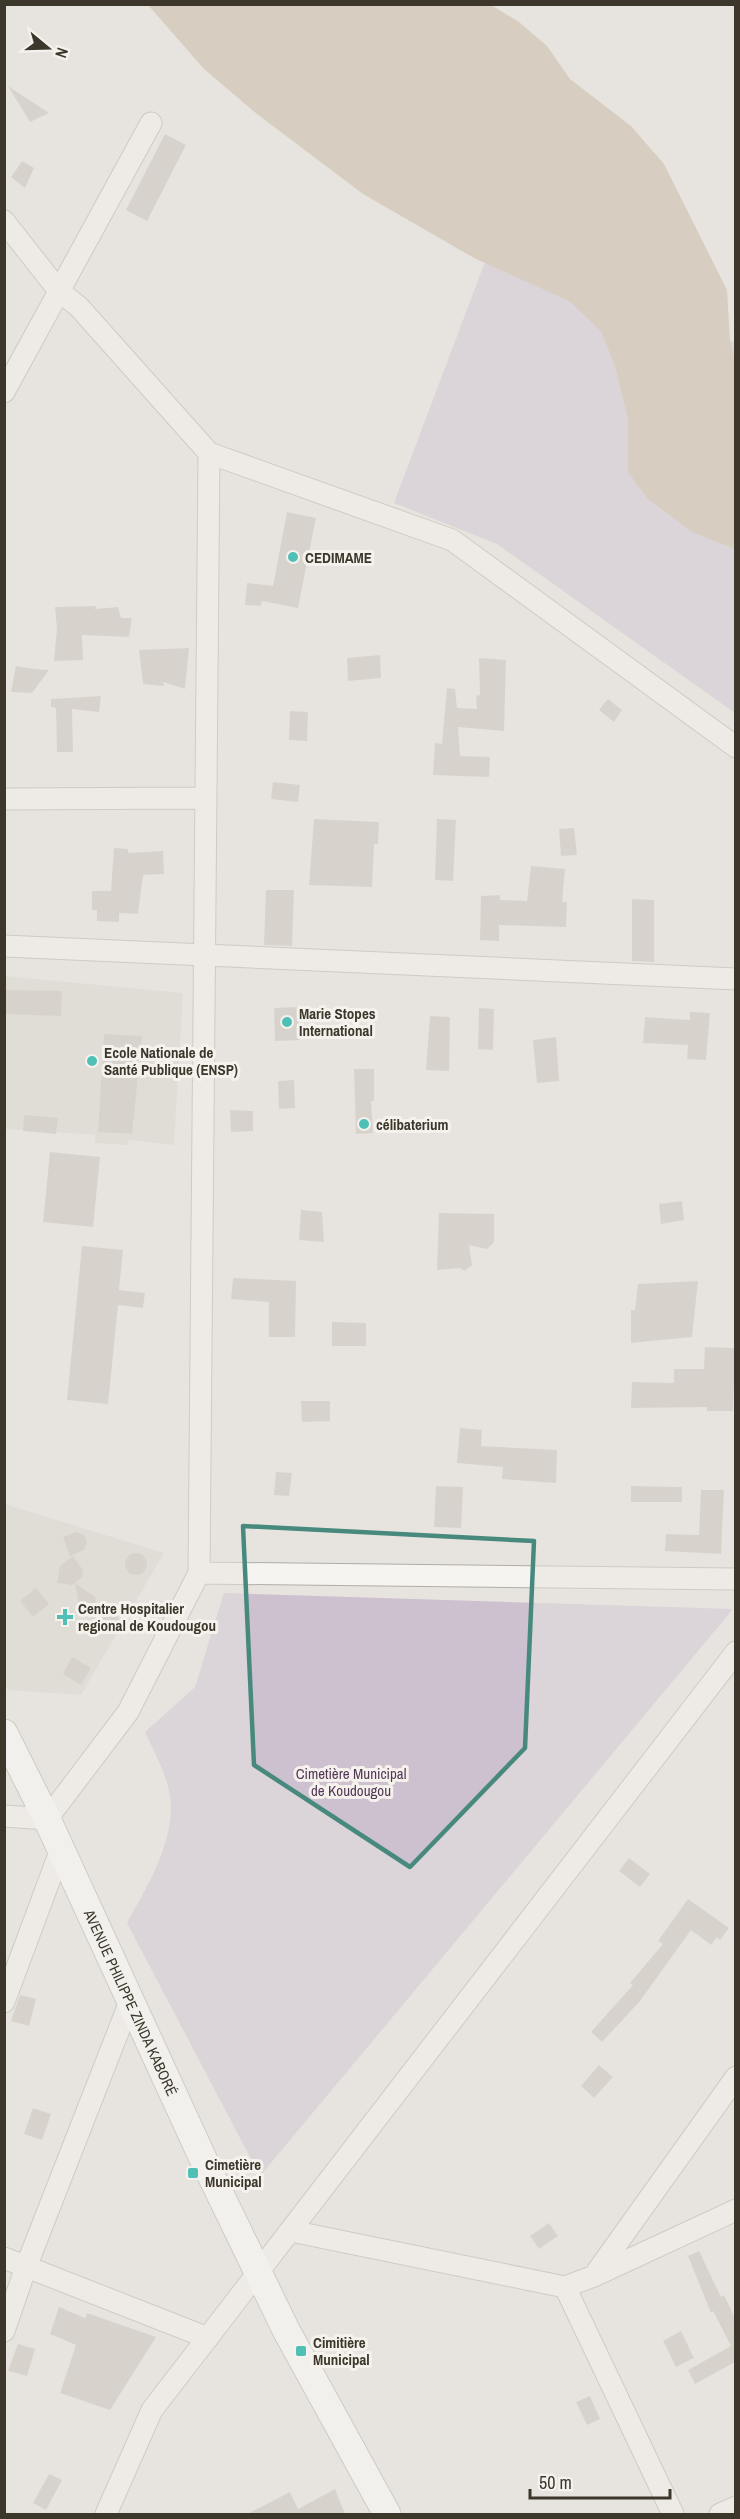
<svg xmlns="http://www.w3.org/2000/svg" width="740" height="2519" viewBox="0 0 740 2519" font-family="'Archivo Narrow',sans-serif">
  <rect width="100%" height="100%" fill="#e7e4df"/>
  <path fill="#d8d4cd" d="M 5,976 L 183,993 L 174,1145 L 129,1140 L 128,1145 L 95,1143 L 95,1135 L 5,1129 Z
    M 5,1504 L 164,1553 L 81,1695 L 8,1690 L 5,1682 Z"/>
  <path fill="#cdc1d0" d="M 488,254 L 735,342 L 735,713 L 497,544 L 394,503 Z
    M 224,1593 L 733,1609 L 260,2176 L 127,1923 C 149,1883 182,1831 167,1783 C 162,1766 153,1749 145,1732 L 195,1687 Z"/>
  <path fill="#c3b49e" d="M 148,5 L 491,5 L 519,22 L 547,46 L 570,79 L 631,126 L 664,164 L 727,290 L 730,341 L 736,372 L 735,549 L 692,532 L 647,498 L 628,472 L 628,419 L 615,366 L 601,331 L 569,301 L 474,258 L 363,194 L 257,114 L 204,69 Z"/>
  <path fill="#c3bfb7" d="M 8,86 L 49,113 L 30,122 Z
    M 165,134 L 186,145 L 147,221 L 126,210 Z
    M 22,161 L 34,168 L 25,188 L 11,177 Z
    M 287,512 L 316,518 L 298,608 L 262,601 L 261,606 L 245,605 L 247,583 L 273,586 Z
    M 96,606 L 95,609 L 118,607 L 121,618 L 132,618 L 129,637 L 82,635 L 83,660 L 54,661 L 57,629 L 55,607 Z
    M 189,648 L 185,689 L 163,682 L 164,686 L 143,684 L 139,650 Z
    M 380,655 L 381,678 L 348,681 L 347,658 Z
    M 479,658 L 506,660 L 504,731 L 458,727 L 460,756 L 490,757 L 489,777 L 433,775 L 435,743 L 442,744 L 447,688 L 455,689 L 457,708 L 477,709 L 476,696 L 480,695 Z
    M 16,666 L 34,669 L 49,670 L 32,693 L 11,692 Z
    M 101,696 L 99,712 L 72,709 L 73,752 L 57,752 L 56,708 L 51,707 L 51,699 Z
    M 608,699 L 622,710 L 614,722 L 599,710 Z
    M 290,711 L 308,712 L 307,741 L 289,740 Z
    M 273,782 L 300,785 L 298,802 L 271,799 Z
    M 314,819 L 379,822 L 378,844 L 374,844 L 372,887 L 309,885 Z
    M 437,819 L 456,820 L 453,881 L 435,880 Z
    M 574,828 L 577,855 L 561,856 L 559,829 Z
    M 114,848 L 128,849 L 128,853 L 163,851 L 164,874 L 143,875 L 138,914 L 119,913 L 119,922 L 97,921 L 97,910 L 92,910 L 92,891 L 111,891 Z
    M 531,866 L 565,869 L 562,902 L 567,902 L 566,927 L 499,925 L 499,941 L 480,940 L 481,896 L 500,895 L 500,900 L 527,901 Z
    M 266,890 L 294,890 L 292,946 L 264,945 Z
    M 632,899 L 654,900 L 654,962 L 632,961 Z
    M 4,990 L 62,991 L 61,1016 L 4,1014 Z
    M 298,1007 L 300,1040 L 275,1041 L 274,1008 Z
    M 479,1008 L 494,1009 L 493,1050 L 478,1049 Z
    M 690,1012 L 710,1013 L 706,1060 L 687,1059 L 688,1045 L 643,1043 L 645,1017 L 690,1020 Z
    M 430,1016 L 450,1017 L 449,1071 L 426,1070 Z
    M 104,1034 L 142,1036 L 132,1134 L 98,1132 Z
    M 556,1037 L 559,1081 L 537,1083 L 533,1040 Z
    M 354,1069 L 374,1069 L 374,1101 L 371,1101 L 373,1133 L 356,1134 Z
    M 294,1080 L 295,1108 L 279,1109 L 278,1081 Z
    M 230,1110 L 253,1111 L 253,1131 L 231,1132 Z
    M 24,1115 L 58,1118 L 56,1134 L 23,1131 Z
    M 50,1152 L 100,1157 L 93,1227 L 43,1222 Z
    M 682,1201 L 684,1220 L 661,1224 L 659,1204 Z
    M 301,1210 L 322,1212 L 324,1242 L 299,1240 Z
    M 439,1213 L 494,1214 L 494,1242 L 487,1249 L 469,1245 L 472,1265 L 465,1271 L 460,1268 L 437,1270 Z
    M 82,1246 L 123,1250 L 119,1290 L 145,1293 L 143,1308 L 118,1305 L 108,1404 L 67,1400 Z
    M 233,1278 L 296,1281 L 295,1337 L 269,1337 L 269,1302 L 231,1299 Z
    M 698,1281 L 692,1337 L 631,1343 L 631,1310 L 635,1310 L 638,1284 Z
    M 332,1322 L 366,1323 L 366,1346 L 332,1346 Z
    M 705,1347 L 735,1348 L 733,1411 L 707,1411 L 707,1407 L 631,1408 L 632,1382 L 674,1383 L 674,1369 L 704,1369 Z
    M 301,1401 L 330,1401 L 330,1421 L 302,1422 Z
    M 460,1428 L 482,1430 L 481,1446 L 557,1450 L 556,1483 L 502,1479 L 503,1467 L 457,1463 Z
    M 276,1472 L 292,1473 L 289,1496 L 274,1495 Z
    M 436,1486 L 463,1487 L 461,1528 L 434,1527 Z
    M 631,1486 L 682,1487 L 682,1502 L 631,1502 Z
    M 701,1490 L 724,1490 L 721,1554 L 665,1551 L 666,1534 L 699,1535 Z
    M 76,1532 L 84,1535 L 87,1542 L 84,1550 L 70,1556 L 63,1537 Z
    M125 1564a11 11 0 1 1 22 0a11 11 0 1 1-22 0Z
    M 73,1556 L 83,1570 L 82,1577 L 72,1585 L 57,1583 L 60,1566 Z
    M 75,1583 L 95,1597 L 97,1609 L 85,1611 L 79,1607 Z
    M 36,1588 L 49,1604 L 33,1617 L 20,1601 Z
    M 109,1609 L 116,1613 L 119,1621 L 116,1629 L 108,1632 L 100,1628 L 95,1614 Z
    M 72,1657 L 91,1668 L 81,1685 L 63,1674 Z
    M 629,1858 L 650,1874 L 640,1887 L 619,1871 Z
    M 688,1899 L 729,1928 L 720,1940 L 717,1937 L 711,1945 L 691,1930 L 640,2001 L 602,2042 L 591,2032 L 633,1985 L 630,1983 L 663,1944 L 658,1941 Z
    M 20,1995 L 36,1999 L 29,2026 L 11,2021 Z
    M 599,2065 L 613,2077 L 594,2098 L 581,2086 Z
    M 33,2108 L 51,2114 L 42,2140 L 24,2134 Z
    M 549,2223 L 558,2236 L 539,2249 L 530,2236 Z
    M 699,2251 L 721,2297 L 724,2295 L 735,2318 L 735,2362 L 695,2384 L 688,2370 L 731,2346 L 713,2311 L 711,2313 L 688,2256 Z
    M 59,2307 L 85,2318 L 87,2313 L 156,2337 L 110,2410 L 60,2393 L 76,2345 L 50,2334 Z
    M 681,2331 L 694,2358 L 676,2367 L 663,2341 Z
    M 18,2344 L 35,2349 L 27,2376 L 8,2371 Z
    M 590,2396 L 600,2419 L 587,2425 L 576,2402 Z
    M 49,2474 L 62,2480 L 46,2510 L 33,2503 Z
    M 335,2489 L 345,2514 L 247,2514 L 290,2492 L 298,2509 Z"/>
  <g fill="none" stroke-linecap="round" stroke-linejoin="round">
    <defs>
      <path id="minor" d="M 4,221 L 59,291 L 79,307 L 209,453 L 452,540 L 736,747
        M 4,392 L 151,123
        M 4,799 L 205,798
        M 4,946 L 736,979
        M 199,1573 L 736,1579
        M 4,1816 L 47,1819 L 128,1712 L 199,1573 L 209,453
        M 4,2002 L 61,1849
        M 291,2231 L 565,2287 L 594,2276 L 736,2210
        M 4,2258 L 208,2338
        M 596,2273 L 736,2077
        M 565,2287 L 673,2514
        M 4,2331 L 26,2267 L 131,1999
        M 106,2514 L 152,2410 L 736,1652
        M 720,2514 L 736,2507"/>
      <g id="major">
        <path id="s1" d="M 4,1733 L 47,1819 L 205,2163 L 286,2330 L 387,2514"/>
      </g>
    </defs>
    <use href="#minor" stroke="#b0ada5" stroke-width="23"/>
    <use href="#major" stroke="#b1aba0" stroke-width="29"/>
    <use href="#minor" stroke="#f5f4f1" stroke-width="21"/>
    <use href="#major" stroke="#fff" stroke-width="27"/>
  </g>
  <path d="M0 0H740V2519H0ZM 243,1526 L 534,1541 L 525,1748 L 410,1867 L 254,1765 Z" fill="#e7e4df" fill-opacity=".55" fill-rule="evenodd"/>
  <path fill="none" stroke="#48897e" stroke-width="4.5" stroke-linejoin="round" d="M 243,1526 L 534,1541 L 525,1748 L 410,1867 L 254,1765 Z"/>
  <g fill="#50bfb6" stroke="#f5f2ee" stroke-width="2">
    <circle cx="293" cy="557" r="6"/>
    <circle cx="287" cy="1022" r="6"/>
    <circle cx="92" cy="1061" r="6"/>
    <circle cx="364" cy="1124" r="6"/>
    <path d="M62 1608h6v6h6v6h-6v6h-6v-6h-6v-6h6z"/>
    <rect x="187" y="2167" width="12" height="12" rx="3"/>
    <rect x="295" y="2345" width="12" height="12" rx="3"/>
  </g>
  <g text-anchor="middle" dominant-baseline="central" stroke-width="6" stroke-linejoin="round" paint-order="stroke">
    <g font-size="15" font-weight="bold" fill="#3c372a" stroke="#f5f2ee" text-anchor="start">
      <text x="305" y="557">CEDIMAME</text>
      <text x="299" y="1013">Marie Stopes<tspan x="299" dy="17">International</tspan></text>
      <text x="104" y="1052">Ecole Nationale de<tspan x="104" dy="17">Santé Publique (ENSP)</tspan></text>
      <text x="376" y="1124">célibaterium</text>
      <text x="78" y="1608">Centre Hospitalier<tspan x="78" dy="17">regional de Koudougou</tspan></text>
      <text x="205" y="2164">Cimetière<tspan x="205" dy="17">Municipal</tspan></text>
      <text x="313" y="2342">Cimitière<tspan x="313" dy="17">Municipal</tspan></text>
    </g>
    <g font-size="15" fill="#533856" stroke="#f5f2ee">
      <text x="351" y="1773">Cimetière Municipal<tspan x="351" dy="17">de Koudougou</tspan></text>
    </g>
    <g font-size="15" fill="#3c372a" stroke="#f5f2ee">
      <text stroke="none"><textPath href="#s1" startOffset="298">AVENUE PHILIPPE ZINDA KABORÉ</textPath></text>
    </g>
  </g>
  <rect width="740" height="2519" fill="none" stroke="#3c372a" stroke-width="12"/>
  <g transform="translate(48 48) rotate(109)" stroke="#f5f2ee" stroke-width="4.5" paint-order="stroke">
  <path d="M0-4.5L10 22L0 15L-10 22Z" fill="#3c372a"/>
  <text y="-9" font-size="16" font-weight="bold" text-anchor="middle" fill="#3c372a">N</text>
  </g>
  <path d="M530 2489v9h140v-9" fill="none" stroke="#3c372a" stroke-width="3"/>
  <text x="539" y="2489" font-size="18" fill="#3c372a" stroke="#f5f2ee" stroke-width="4.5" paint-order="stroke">50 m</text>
</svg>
